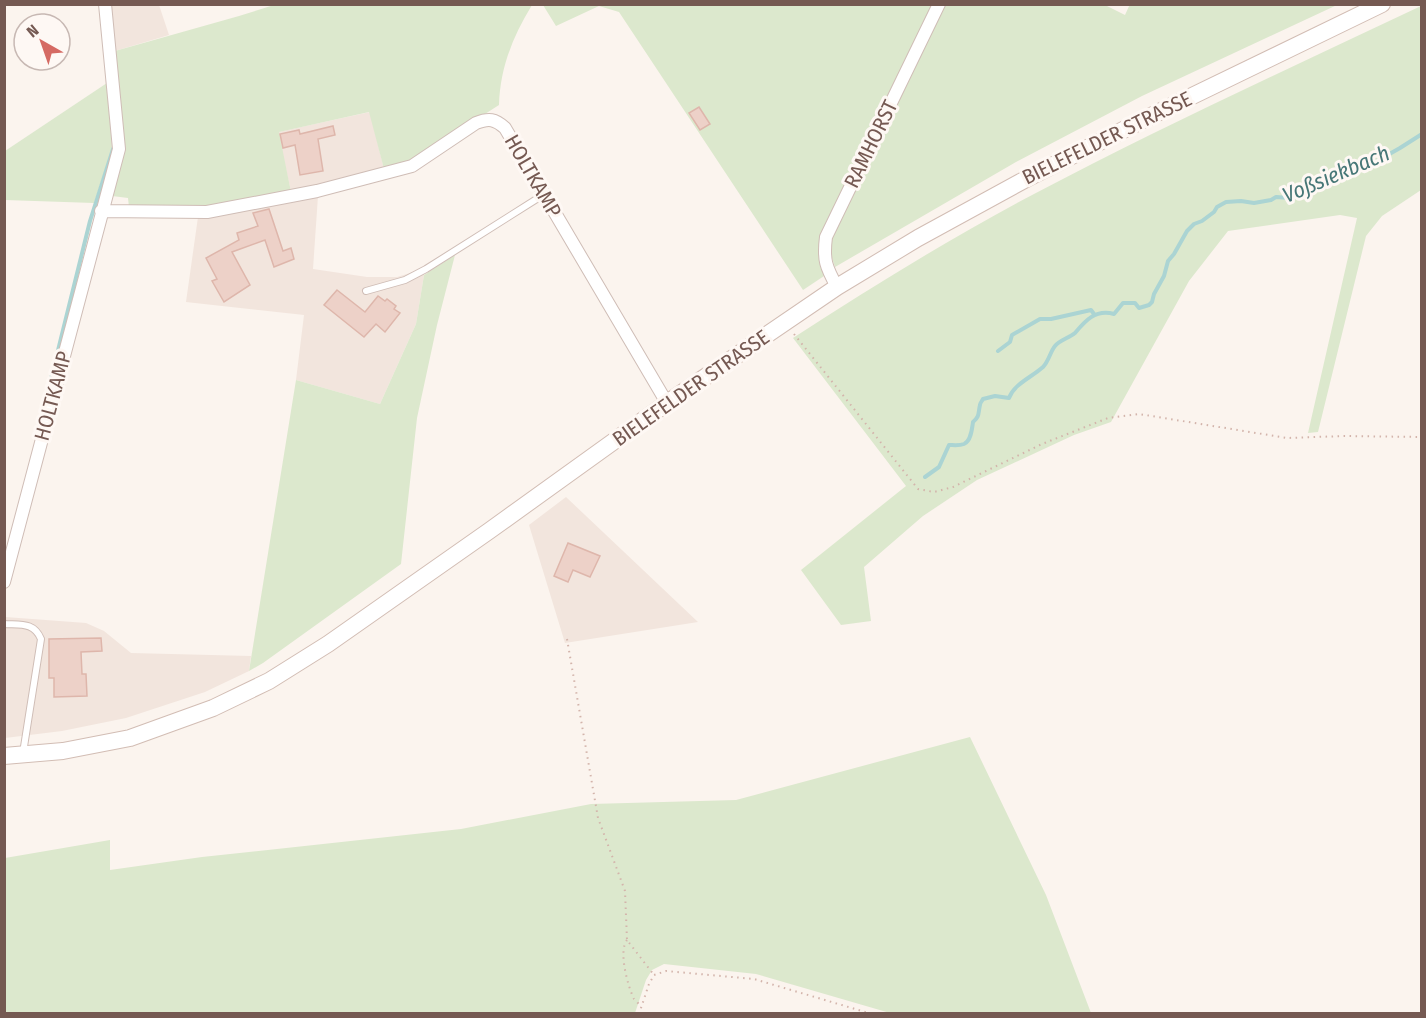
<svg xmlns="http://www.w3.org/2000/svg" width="1426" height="1018" viewBox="0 0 1426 1018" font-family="'Fira Sans Condensed',sans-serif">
  <rect width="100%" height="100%" fill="#fbf4ee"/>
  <path fill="#f2e5dd" d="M 109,5 L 159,5 L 169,35 L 115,51 Z
    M 370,112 L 384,169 L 291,192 L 278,132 Z
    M 318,196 L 313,269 L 367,277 L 397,277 L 420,270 L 424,275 L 416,324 L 380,404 L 296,380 L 304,315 L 186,302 L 198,217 Z
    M 566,497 L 698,622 L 565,643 L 529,525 Z
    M 5,617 L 86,623 L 104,631 L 131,653 L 251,656 L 249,671 L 205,692 L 126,718 L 62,731 L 5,738 Z"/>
  <path fill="#dce8cd" d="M 1130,4 L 1337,5 L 1142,96 L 1016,162 L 835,267 L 830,252 L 831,241 L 945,5 L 1105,5 L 1125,15 Z
    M 274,5 L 532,5 C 513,36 500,68 499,105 L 410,162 L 384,169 L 369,112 L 279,132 L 291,192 L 206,209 L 129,207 L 128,198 L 112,196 L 124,147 L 115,51 L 239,16 Z
    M 543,5 L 935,5 L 819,257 L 824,276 L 803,290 L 619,12 L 599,6 L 556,26 Z
    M 1421,6 L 1421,190 L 1382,216 L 1366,236 L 1318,432 L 1308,433 L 1357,218 L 1340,215 L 1228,231 L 1189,281 L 1111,422 L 1074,435 L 977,480 L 923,516 L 864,567 L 871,621 L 841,625 L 801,570 L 906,486 L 793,338 C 872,287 952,237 1034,194 C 1161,127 1292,67 1421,6 Z
    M 107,83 L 112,148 L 94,203 L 5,200 L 5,151 Z
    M 455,255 L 437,325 L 417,418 L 401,564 L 263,663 L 249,671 L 296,380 L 380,404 L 416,324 L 424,275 Z
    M 970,737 L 1046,895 L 1091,1013 L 890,1013 L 756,974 L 664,964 L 652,970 L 646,980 L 635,1013 L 5,1013 L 5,858 L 110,840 L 110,870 L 202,857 L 461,829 L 591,804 L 736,800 Z"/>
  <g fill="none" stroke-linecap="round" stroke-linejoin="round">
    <path stroke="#abd4d3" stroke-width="4" d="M 998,351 L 1010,342 L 1012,335 L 1040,319 L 1051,319 L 1091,310 L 1094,314
      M 44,407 L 90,221 L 113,149
      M 925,477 L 939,467 L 949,445 C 953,445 959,446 964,444 C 971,441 972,429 973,422 C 980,416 978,413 980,405 C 980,403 982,401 983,399 L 995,396 L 1009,398 C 1014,384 1032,377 1043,367 C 1049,361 1050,352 1055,346 C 1060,340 1069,338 1075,333 C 1085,321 1095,309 1114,314 L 1123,303 L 1135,303 L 1139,308 L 1149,305 L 1152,302 L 1154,294 L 1164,276 L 1168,261 L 1174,254 L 1187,231 L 1194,224 L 1202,221 L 1214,212 L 1217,207 L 1226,202 L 1241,201 L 1254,203 L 1271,200 L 1276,197 L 1290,198 L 1301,191 L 1303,187 L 1322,180 L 1337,178 L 1370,165 L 1400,148 L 1422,134"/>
  </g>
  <path fill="#edd1c8" stroke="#deb6ab" stroke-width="1.5" d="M 699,107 L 710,124 L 700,130 L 689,113 Z
    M 333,126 L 335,135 L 318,139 L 323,171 L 300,175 L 295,145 L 283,148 L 280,134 L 299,130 L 300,134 Z
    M 269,209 L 283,251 L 291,248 L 294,259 L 274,267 L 265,240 L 232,252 L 250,285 L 224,302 L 212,281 L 217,279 L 206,258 L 239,240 L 237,233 L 258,226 L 253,213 Z
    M 337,290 L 365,312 L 378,296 L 385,301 L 387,299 L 396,306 L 394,309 L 400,313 L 385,332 L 376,324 L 364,337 L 324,305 Z
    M 568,543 L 600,556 L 590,577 L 573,570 L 568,582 L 554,576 Z
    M 101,638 L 102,651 L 81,652 L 82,674 L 86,674 L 87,696 L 54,697 L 54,678 L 49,678 L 49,639 Z"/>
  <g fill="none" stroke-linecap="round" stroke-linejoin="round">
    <defs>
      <path id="lane" d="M 366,291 L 405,280 L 426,269 L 543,195
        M 4,624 C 21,625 34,622 41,639 L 23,753"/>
      <path id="street" d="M 101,211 L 207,212 L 317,191 L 412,166 L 476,123 C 489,118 495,119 505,128 L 667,403
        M 837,287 C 826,267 823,260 826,237 L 939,4
        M 4,582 L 119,149 L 105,4"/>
      <path id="secondary" d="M 4,756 L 63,751 L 130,738 L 213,708 L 269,681 L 328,644 L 489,531 L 667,403 L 837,287 L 918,238 L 1026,179 L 1153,115 L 1382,4"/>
    </defs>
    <use href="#lane" stroke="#cfbdb6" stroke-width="8"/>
    <use href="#street" stroke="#cfbdb6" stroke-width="14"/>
    <use href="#secondary" stroke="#d2bdb4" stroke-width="18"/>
    <path stroke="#d3b4ab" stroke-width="2" stroke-dasharray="1.5 4.5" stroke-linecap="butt" d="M 794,334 L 918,489 L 934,492 L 953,487 L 1042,444 L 1108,418 L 1139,414 L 1287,438 L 1344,436 L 1422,437
      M 567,639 L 598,818 L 625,891 L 627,940 L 654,975
      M 627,940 C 618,951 628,987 634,999 C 635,1000 641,1006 641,1006
      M 639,1014 L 649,984 L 654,975 L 666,971 L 754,979 L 872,1014"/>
    <use href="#lane" stroke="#fff" stroke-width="6"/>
    <use href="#street" stroke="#fff" stroke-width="12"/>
    <use href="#secondary" stroke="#fff" stroke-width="16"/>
  </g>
  <g text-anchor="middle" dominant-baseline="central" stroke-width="6" stroke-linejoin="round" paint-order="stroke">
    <g font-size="21" fill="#755952" stroke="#fef8f4">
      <text transform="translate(1107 138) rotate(-26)">BIELEFELDER STRASSE</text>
      <text transform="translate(871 144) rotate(-64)">RAMHORST</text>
      <text transform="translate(533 176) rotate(60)">HOLTKAMP</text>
      <text transform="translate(691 388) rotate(-35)">BIELEFELDER STRASSE</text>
      <text transform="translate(53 396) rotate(-75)">HOLTKAMP</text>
    </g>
    <g font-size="22" font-style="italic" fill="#477777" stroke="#fef8f4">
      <text transform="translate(1336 174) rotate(-23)">Voßsiekbach</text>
    </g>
  </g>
  <rect width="1426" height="1018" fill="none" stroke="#755952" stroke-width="12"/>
  <g transform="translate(42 42) rotate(320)"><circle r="28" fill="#fef8f4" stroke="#c7b8b3" stroke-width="1.5"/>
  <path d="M0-4.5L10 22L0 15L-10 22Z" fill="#d56a63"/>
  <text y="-9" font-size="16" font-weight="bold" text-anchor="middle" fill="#755952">N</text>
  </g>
</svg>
